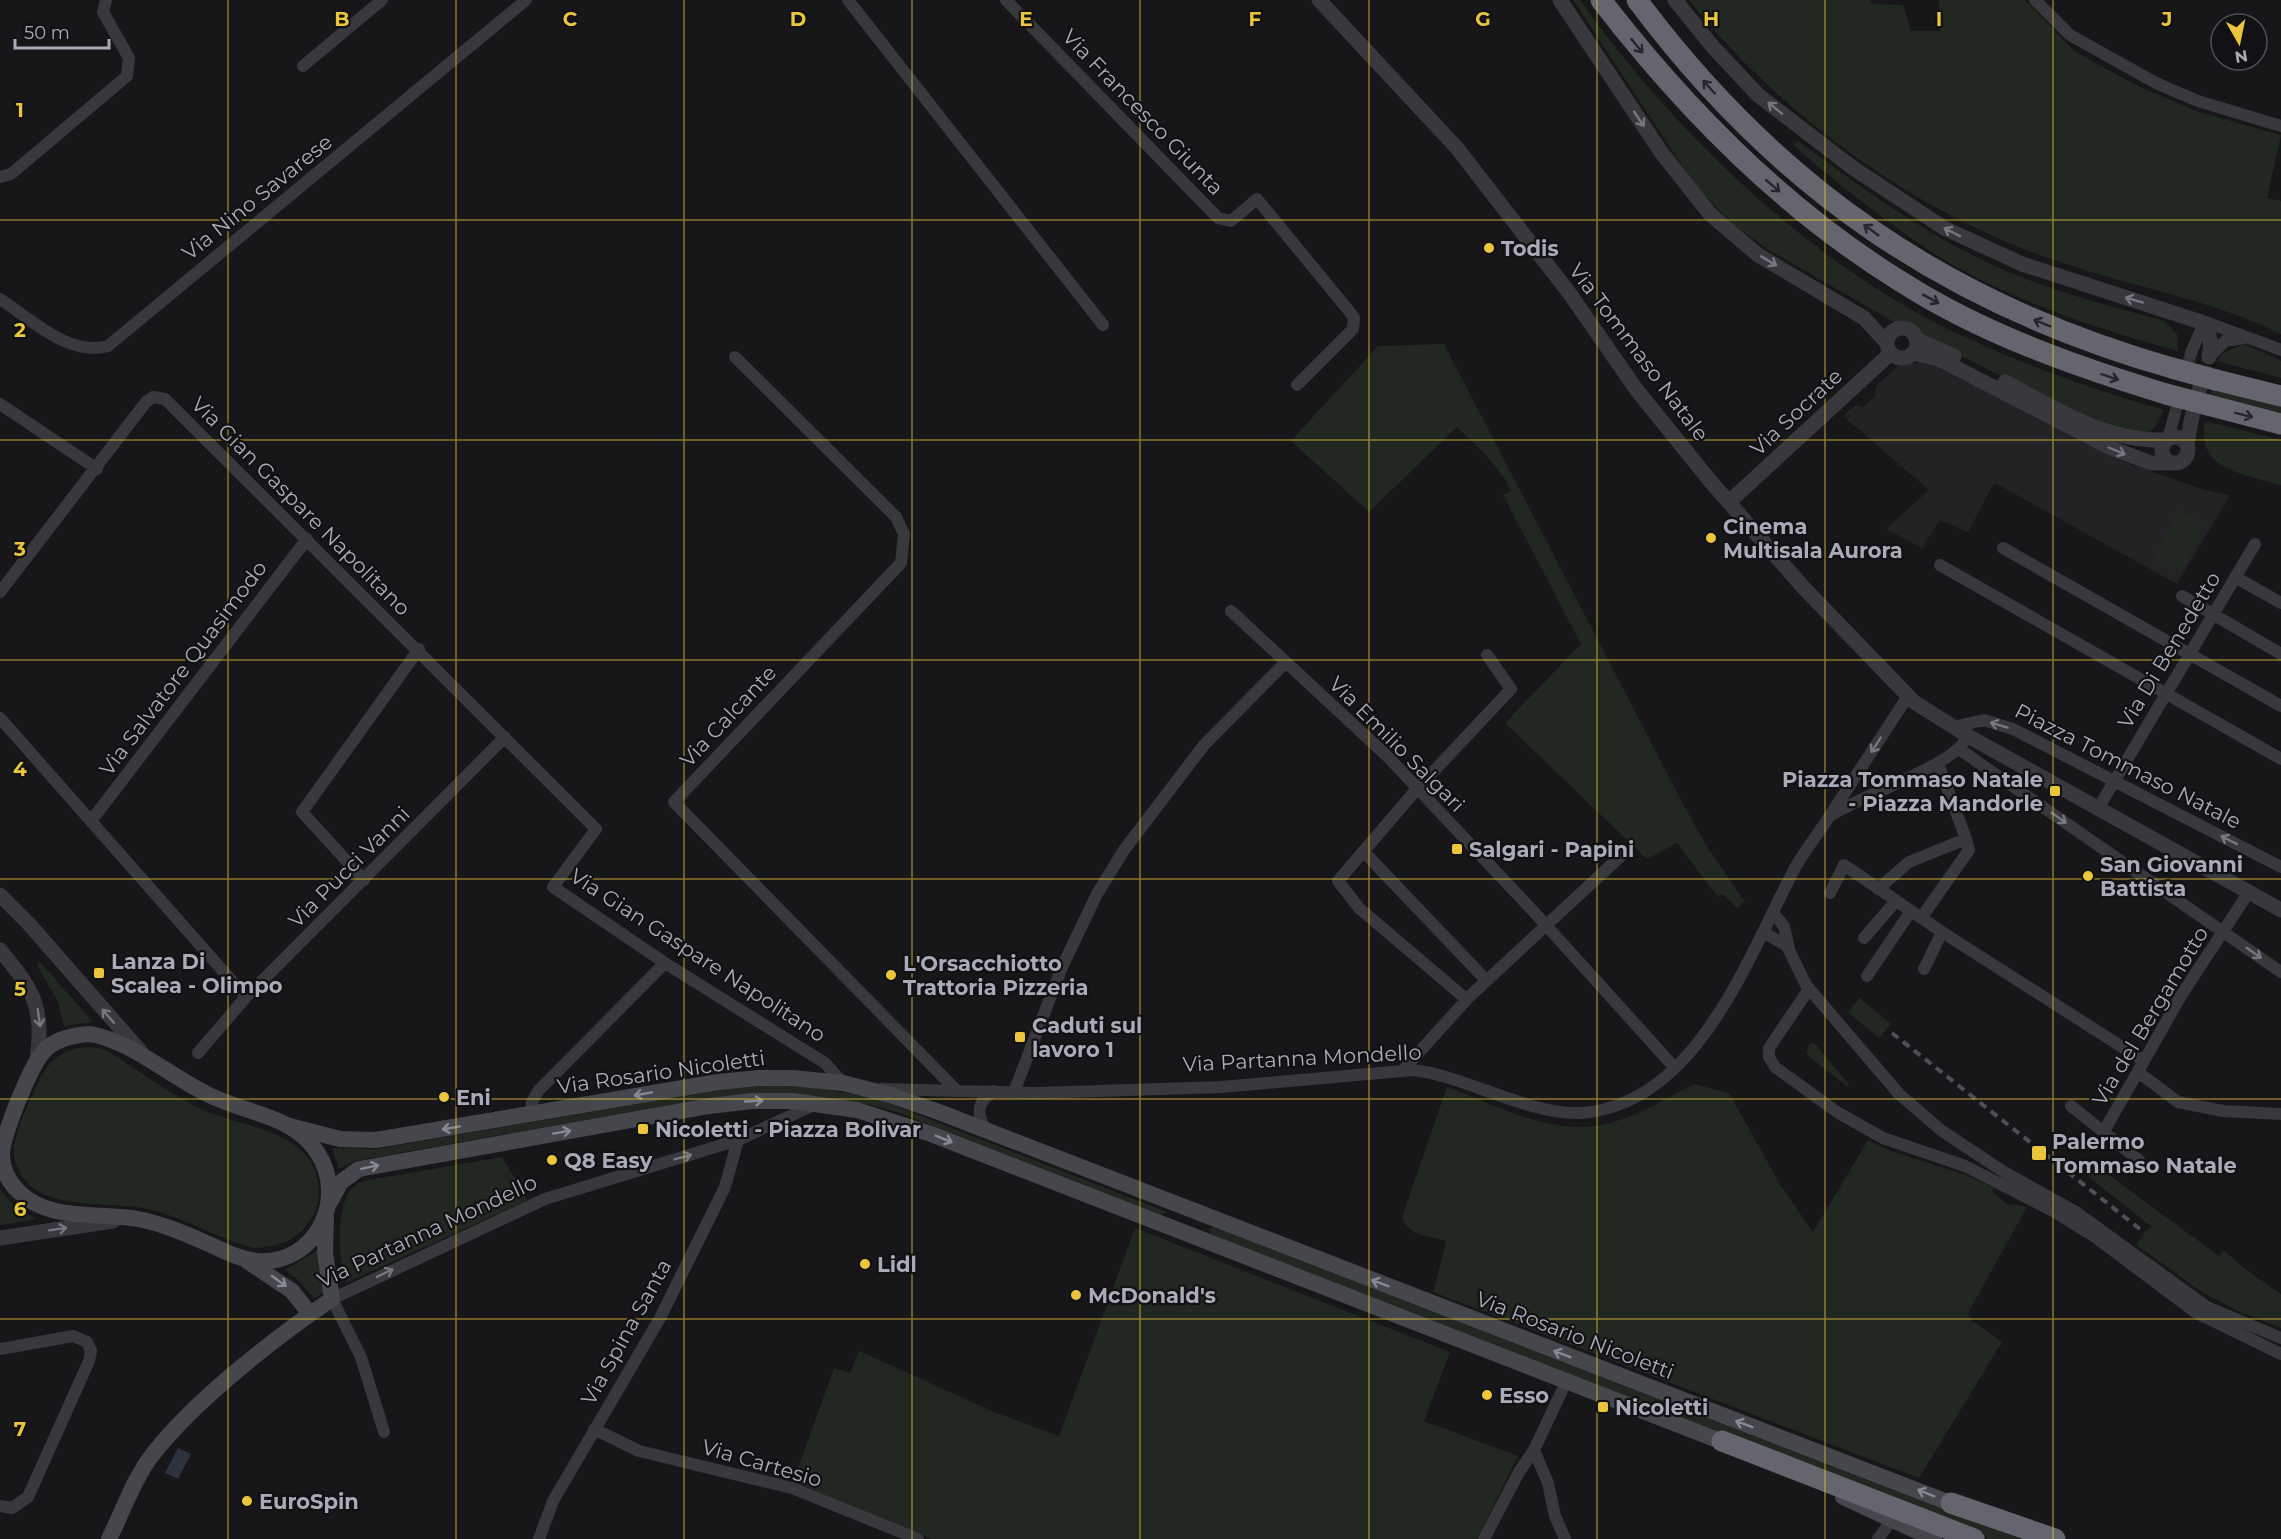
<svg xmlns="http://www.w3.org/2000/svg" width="2281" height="1539" viewBox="0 0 2281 1539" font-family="Montserrat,sans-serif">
  <rect width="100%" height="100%" fill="#171618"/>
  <path fill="#232325" d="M 1927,361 L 1945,368 L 2124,462 L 2202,489 L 2230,495 L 2177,584 L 1997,484 L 1993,485 L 1968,532 L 1940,520 L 1922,548 L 1886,529 L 1929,490 L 1843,416 L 1856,405 L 1863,407 L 1875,396 L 1876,386 L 1898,366 Z"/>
  <path fill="#212822" d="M 1573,0 L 1580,0 C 1672,129 1804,258 1948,329 C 2018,363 2090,389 2164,410 L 2155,427 L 2147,434 L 2091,422 L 1924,337 L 1910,326 L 1894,322 L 1767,249 L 1737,227 L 1715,206 L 1694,183 L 1669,146 Z
    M 1689,0 L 1870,0 L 1873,4 L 1903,5 L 1911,31 L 1940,31 L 1939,0 L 2025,0 L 2074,51 L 2136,85 L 2196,111 L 2281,135 L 2267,198 L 2281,201 L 2281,334 C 2212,300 2133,287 2060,262 C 1919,216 1781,116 1689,0 Z
    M 1798,141 C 1860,186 1921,232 1991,264 C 2046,290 2107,305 2165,321 L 2177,334 L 2178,351 C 2090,327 2000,297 1924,247 C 1878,216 1835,181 1793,145 Z
    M 1444,344 L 1682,802 L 1706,845 L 1745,902 L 1736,908 L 1723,894 L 1718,897 L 1677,843 L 1647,859 L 1505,723 L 1581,644 L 1503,495 L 1511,491 C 1500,466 1476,446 1457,427 L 1369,512 L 1291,441 L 1378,346 Z
    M 2241,345 L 2249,346 L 2281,361 L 2281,378 L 2217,361 L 2223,353 Z
    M 2212,387 L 2281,404 L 2281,417 L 2210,399 Z
    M 2205,421 L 2281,440 L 2281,485 C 2245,474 2195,470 2205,421 Z
    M 2178,511 L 2206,525 L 2182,572 L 2154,558 Z
    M 40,962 L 93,1022 L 64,1026 L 58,1002 L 37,965 Z
    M 1860,998 L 1891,1024 L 1879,1038 L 1848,1012 Z
    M 1810,1043 L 1815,1044 L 1849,1084 L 1848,1087 L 1806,1054 Z
    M 93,1047 L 106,1050 C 136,1069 167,1092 199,1108 C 238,1127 310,1129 318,1182 C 320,1194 319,1206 312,1217 C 300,1239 280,1247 255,1248 C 220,1240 188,1219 152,1210 C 112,1199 39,1214 19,1171 C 14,1161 12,1151 15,1140 C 19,1123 28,1105 35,1089 C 46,1062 63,1046 93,1047 Z
    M 1694,1084 L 1729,1093 L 1781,1186 L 1813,1232 L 1868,1140 L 1891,1151 L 1963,1174 L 1994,1188 L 1992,1192 L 2010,1206 L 2012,1204 L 2027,1207 L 1968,1313 L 1971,1320 L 2002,1342 L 1919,1478 L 1433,1292 L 1446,1241 C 1430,1236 1407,1236 1402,1217 L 1447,1087 C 1495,1105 1554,1137 1606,1124 C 1637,1117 1666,1098 1694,1084 Z
    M 775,1085 L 818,1088 L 875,1098 L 1167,1212 L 1161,1215 L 900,1113 C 839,1095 779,1089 715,1097 L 354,1161 L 339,1169 L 332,1148 L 376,1149 L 726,1089 Z
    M 502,1157 L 528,1200 L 346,1283 C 338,1261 335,1205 353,1187 C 359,1181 367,1180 375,1179 Z
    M 2094,1164 L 2219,1256 L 2224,1250 L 2241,1266 L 2281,1294 L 2281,1328 L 2240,1312 L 2202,1292 L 2136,1245 L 2151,1226 L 2085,1174 Z
    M 0,1189 L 14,1206 L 37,1219 L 0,1225 Z
    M 1135,1228 L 1450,1352 L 1424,1421 L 1518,1456 L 1477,1539 L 932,1539 L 793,1482 L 834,1368 L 850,1373 L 859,1351 L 994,1412 L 1059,1436 Z
    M 1210,1228 L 1216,1228 L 2020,1539 L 1988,1539 L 1211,1235 Z
    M 318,1250 L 325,1293 L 314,1298 L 297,1279 L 285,1270 Z"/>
  <path fill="#2d333c" d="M 178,1448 L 191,1454 L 178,1479 L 165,1473 Z"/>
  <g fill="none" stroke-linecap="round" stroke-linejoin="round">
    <path stroke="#343438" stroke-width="12" stroke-dasharray="12 6" stroke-linecap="butt" d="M 2174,417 L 2191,353"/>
    <path stroke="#343438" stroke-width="15" stroke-dasharray="15 8" stroke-linecap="butt" d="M 2191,421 L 2206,366"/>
    <path stroke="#38383d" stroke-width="12" d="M 848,0 L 1103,325
      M 1006,0 L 1218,218 L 1231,221 L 1257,199 L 1349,311 L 1354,318 L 1353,329 L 1297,385
      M 2035,0 L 2070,35 L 2156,83 L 2198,101 L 2281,126
      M 303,66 L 382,0
      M 0,177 L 11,174 L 127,76 L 129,58 L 103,12 L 106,0
      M 0,299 C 31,319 69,357 108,346 L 526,0
      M 2198,319 L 2281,350
      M 2191,353 L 2200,332 L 2212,327
      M 735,357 L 896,517 L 904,534 L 901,563 L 674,802 L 956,1090
      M 2209,357 L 2225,341 L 2244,338
      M 0,404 L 97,469
      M 2168,439 L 2174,417
      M 2003,548 L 2281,706
      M 1940,565 L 2281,759
      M 2235,577 L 2281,603
      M 0,592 L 146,402 L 153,397 L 165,399 L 596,829 L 553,887 L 665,963 L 825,1063 L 843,1083
      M 2182,596 L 2281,654
      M 1231,611 L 1387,756 L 1534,912 L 1675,1068
      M 0,718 L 246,997
      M 1953,727 L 1984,720 L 2013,729 L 2281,867
      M 1959,749 L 2281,972
      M 2099,807 L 2255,544
      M 1833,814 C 1864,795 1947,767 1964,742
      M 91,821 L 307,539
      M 1363,851 L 1486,980
      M 364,880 L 302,812 L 419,649
      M 1878,889 L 1909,862 L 1966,839 L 1938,763
      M 1830,893 L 1844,865 L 1942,932 L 1924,969
      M 1774,914 L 1784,926 L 1789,949
      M 1921,918 L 1969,850 L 1966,839
      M 1942,932 L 2144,1061
      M 1765,933 L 1787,946 L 1806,985 L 1899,1094 L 1942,1131 L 2004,1172 L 2076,1212 L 2207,1307 L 2281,1338
      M 1864,938 L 1896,901
      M 1867,976 L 1911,911
      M 1809,989 L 1769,1048 L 1769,1057 L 1775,1067 L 1837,1112 L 1883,1138 L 1965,1166 L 2053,1211 L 2095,1237 L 2195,1312 L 2281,1354
      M 1466,999 L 1359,908 L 1338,881 L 1417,789 L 1511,689 L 1487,655
      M 198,1053 L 246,997 L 505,737
      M 1402,1071 L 1469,997 L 1623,854
      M 2138,1072 L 2178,1102 L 2223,1111 L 2281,1114
      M 881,1089 L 1037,1093 L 1221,1087 L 1413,1070 C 1466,1076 1529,1115 1579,1113 C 1697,1107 1749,954 1796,866 C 1806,849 1818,834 1829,817 C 1855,777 1882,736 1908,696
      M 1014,1092 L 1062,967 L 1097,894 L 1124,850 L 1204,745 L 1285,663
      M 2071,1106 L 2139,1160
      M 531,1114 L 532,1102 L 538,1091 L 665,963
      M 986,1130 C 976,1114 977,1101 994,1091
      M 2104,1131 L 2182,994 L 2249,892
      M 0,1349 L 73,1336 L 87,1342 L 91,1351 L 89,1361 L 28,1497 L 12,1508 L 0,1506
      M 594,1429 L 639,1451 L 792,1488 L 918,1539
      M 384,1432 L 361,1357 L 332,1299 L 545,1199 L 738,1140 L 814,1105
      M 1534,1450 L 1548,1483 L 1555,1516 L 1565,1539
      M 539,1539 L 553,1501 L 660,1318 L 725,1187 L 738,1140
      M 1484,1539 L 1519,1472 L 1534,1450 L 1567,1380
      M 1878,1539 L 1891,1521"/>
    <path stroke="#38383d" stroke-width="15" d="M 1319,0 L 1457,148 L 1570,294 L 1636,389 L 1711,482 L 1803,587 L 1914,702 L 1968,736 L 2281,910
      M 1560,0 L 1661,152 L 1710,214 L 1758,255 L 1864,318 L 1887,343
      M 1675,0 L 1713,47 L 1758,95 L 1853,168 L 1944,228 L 2022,264 L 2198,321 C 2211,329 2212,342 2209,357
      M1887 343a15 15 0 1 1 30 0a15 15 0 1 1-30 0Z
      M 1917,340 L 1954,356
      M 1913,353 L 1939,359 L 2111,448 L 2151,463 L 2174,463
      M 2005,382 C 2056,409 2106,442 2166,440
      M2162 450a13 13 0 1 1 26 0a13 13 0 1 1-26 0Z
      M 2187,445 L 2191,421
      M 1729,502 L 1891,353
      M 0,895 L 29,924 L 141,1052
      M 0,950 C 32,988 45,1007 37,1059
      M 0,1238 L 113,1221"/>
    <path stroke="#46474d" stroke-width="16" d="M 91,1034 C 134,1043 168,1075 207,1094 C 232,1107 262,1112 287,1125 C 299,1132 310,1141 317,1152 C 348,1198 316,1265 258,1261 C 242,1260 226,1252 211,1245 C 188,1235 164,1224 138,1219 C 99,1212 48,1222 18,1191 C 8,1181 2,1168 2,1154 C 3,1134 31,1064 45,1050 C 57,1038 74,1035 91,1034 Z
      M 286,1125 L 340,1139 L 376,1140 L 718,1082 L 759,1078 L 792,1078 L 843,1083 L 890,1095 L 939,1112 L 1960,1507
      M 329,1204 L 341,1182 L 359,1169 L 709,1106 L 752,1101 L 793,1101 L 857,1110 L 931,1134 L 1733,1446
      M 247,1261 L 292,1291 L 310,1314
      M 1843,1497 L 1934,1539
      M 109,1539 C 123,1511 134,1478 153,1454 C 195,1400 276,1337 332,1299 L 325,1253 L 326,1218"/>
    <path stroke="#64656e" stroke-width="21" d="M 1601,0 C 1685,109 1782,208 1900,281 C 1981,333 2074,366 2166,394
      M 1637,0 C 1777,188 1947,304 2172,368
      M 2216,380 L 2281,396
      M 2208,405 L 2281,424
      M 1722,1441 L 1974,1539
      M 1951,1503 L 2055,1539"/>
    <path stroke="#4f5056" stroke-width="4" stroke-dasharray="8 6" stroke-linecap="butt" d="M 1892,1033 L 2145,1233"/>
    <path stroke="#64656e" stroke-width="21" d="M 2172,368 L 2216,380
      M 2166,394 L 2208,405"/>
  </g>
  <defs><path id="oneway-shaft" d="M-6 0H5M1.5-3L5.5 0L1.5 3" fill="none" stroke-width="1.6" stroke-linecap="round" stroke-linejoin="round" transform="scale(1.5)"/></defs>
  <g stroke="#26262a">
    <use href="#oneway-shaft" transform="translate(1637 46) rotate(51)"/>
    <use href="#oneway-shaft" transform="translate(1709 87) rotate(-132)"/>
    <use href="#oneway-shaft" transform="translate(1773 186) rotate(41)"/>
    <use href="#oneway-shaft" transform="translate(1871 230) rotate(-144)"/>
    <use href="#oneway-shaft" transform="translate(1931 299) rotate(29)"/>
    <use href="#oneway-shaft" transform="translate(2042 323) rotate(-158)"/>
    <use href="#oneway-shaft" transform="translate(2110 377) rotate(19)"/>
    <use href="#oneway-shaft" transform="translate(2244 415) rotate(14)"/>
  </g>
  <g stroke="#767881">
    <use href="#oneway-shaft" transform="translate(1775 108) rotate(-141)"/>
    <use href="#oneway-shaft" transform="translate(1639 119) rotate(56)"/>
    <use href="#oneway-shaft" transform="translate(1952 232) rotate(-153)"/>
    <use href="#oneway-shaft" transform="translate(1769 261) rotate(31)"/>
    <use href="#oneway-shaft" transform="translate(2134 300) rotate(-164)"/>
    <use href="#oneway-shaft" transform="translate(2117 451) rotate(23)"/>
    <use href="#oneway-shaft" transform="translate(1999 725) rotate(-163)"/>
    <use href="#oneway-shaft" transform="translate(1876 745) rotate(123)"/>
    <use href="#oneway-shaft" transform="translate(2059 818) rotate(35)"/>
    <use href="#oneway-shaft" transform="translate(2229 840) rotate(-153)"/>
    <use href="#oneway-shaft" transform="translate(2254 953) rotate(35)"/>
    <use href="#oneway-shaft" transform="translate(108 1016) rotate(-131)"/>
    <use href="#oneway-shaft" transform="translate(39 1018) rotate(82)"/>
    <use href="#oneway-shaft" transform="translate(683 1157) rotate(-15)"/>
    <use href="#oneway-shaft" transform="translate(58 1229) rotate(-9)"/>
    <use href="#oneway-shaft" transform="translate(385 1273) rotate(-26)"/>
  </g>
  <g stroke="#868993">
    <use href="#oneway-shaft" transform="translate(643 1094) rotate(170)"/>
    <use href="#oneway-shaft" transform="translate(754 1101) rotate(-3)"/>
    <use href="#oneway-shaft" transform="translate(451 1128) rotate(170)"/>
    <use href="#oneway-shaft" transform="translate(562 1132) rotate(-10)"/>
    <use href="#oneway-shaft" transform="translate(944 1139) rotate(22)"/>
    <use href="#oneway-shaft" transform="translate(370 1167) rotate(-12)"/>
    <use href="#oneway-shaft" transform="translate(279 1281) rotate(36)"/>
    <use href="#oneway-shaft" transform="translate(1380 1283) rotate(-159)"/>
    <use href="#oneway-shaft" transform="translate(1562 1354) rotate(-159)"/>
    <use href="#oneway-shaft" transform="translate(1744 1424) rotate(-159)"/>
    <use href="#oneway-shaft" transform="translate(1926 1493) rotate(-158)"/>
  </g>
  <path fill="none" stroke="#ebc63c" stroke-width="1.5" stroke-opacity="0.55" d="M 228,0 L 228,1539M 456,0 L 456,1539M 684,0 L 684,1539M 912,0 L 912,1539M 1140,0 L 1140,1539M 1369,0 L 1369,1539M 1597,0 L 1597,1539M 1825,0 L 1825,1539M 2053,0 L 2053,1539M 0,220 L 2281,220M 0,440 L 2281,440M 0,660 L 2281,660M 0,879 L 2281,879M 0,1099 L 2281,1099M 0,1319 L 2281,1319"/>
  <g fill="#ebc63c" stroke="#121113" stroke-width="2">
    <circle cx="1489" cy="248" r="6"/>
    <circle cx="1711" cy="538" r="6"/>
    <rect x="2049" y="785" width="12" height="12" rx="3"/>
    <rect x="1451" y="843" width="12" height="12" rx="3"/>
    <circle cx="2088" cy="876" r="6"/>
    <rect x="93" y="967" width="12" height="12" rx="3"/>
    <circle cx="891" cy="975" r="6"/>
    <rect x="1014" y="1031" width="12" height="12" rx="3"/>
    <circle cx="444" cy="1097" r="6"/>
    <rect x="637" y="1123" width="12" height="12" rx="3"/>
    <rect x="2031" y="1145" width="16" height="16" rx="3"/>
    <circle cx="552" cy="1160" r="6"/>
    <circle cx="865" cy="1264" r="6"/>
    <circle cx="1076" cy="1295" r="6"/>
    <circle cx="1487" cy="1395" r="6"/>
    <rect x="1597" y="1401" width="12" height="12" rx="3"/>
    <circle cx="247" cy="1501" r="6"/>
  </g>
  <g text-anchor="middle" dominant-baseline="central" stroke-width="4.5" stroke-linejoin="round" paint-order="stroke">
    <g font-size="21" fill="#a9acb8" stroke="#121113">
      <text transform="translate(1143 112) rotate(46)">Via Francesco Giunta</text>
      <text transform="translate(257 197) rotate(-39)">Via Nino Savarese</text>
      <text transform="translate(1639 352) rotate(53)">Via Tommaso Natale</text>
      <text transform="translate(1796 412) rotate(-43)">Via Socrate</text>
      <text transform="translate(301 506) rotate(45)">Via Gian Gaspare Napolitano</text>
      <text transform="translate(2169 650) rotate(-59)">Via Di Benedetto</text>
      <text transform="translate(183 668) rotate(-53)">Via Salvatore Quasimodo</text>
      <text transform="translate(728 716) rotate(-47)">Via Calcante</text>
      <text transform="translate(1397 744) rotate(45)">Via Emilio Salgari</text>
      <text transform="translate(2128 766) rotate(27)">Piazza Tommaso Natale</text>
      <text transform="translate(349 867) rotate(-45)">Via Pucci Vanni</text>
      <text transform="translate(698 955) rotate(33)">Via Gian Gaspare Napolitano</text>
      <text transform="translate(2150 1016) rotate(-59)">Via del Bergamotto</text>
      <text transform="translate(1302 1058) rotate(-3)">Via Partanna Mondello</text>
      <text transform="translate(661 1072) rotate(-8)">Via Rosario Nicoletti</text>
      <text transform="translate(427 1231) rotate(-25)">Via Partanna Mondello</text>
      <text transform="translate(626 1332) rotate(-61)">Via Spina Santa</text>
      <text transform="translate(1575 1335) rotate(21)">Via Rosario Nicoletti</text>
      <text transform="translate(762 1463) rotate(16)">Via Cartesio</text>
    </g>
    <g font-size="21" font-weight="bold" fill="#a9acb8" stroke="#121113" text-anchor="start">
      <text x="1501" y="248">Todis</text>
      <text x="1723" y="526">Cinema<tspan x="1723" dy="24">Multisala Aurora</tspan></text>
      <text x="2043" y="779" text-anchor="end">Piazza Tommaso Natale<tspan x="2043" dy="24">- Piazza Mandorle</tspan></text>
      <text x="1469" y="849">Salgari - Papini</text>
      <text x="2100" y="864">San Giovanni<tspan x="2100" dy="24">Battista</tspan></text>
      <text x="111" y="961">Lanza Di<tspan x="111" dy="24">Scalea - Olimpo</tspan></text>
      <text x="903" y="963">L'Orsacchiotto<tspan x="903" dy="24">Trattoria Pizzeria</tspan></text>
      <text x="1032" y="1025">Caduti sul<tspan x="1032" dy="24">lavoro 1</tspan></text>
      <text x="456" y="1097">Eni</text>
      <text x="655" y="1129">Nicoletti - Piazza Bolivar</text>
      <text x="2052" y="1141">Palermo<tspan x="2052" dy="24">Tommaso Natale</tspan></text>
      <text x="564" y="1160">Q8 Easy</text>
      <text x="877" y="1264">Lidl</text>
      <text x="1088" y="1295">McDonald's</text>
      <text x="1499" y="1395">Esso</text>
      <text x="1615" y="1407">Nicoletti</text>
      <text x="259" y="1501">EuroSpin</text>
    </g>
  </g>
  <g font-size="20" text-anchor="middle" font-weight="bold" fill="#ebc63c" stroke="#121113" stroke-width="4.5" stroke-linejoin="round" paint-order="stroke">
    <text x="342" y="26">B</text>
    <text x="570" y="26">C</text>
    <text x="798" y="26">D</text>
    <text x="1026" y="26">E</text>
    <text x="1255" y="26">F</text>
    <text x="1483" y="26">G</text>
    <text x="1711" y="26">H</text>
    <text x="1939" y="26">I</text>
    <text x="2167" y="26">J</text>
    <text x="20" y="117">1</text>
    <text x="20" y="337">2</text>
    <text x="20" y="556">3</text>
    <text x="20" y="776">4</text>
    <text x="20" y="996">5</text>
    <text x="20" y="1216">6</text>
    <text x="20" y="1436">7</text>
  </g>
  <g transform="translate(2239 42) rotate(171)"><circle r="28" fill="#121113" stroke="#4e4f55" stroke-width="1.5"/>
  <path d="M0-4.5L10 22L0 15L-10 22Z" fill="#ebc63c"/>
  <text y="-9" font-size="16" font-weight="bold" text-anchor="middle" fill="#a9acb8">N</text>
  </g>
  <path d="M15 39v9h94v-9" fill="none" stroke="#a9acb8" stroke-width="3"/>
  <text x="24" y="39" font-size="18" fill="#a9acb8" stroke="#121113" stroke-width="4.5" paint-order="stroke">50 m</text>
</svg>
